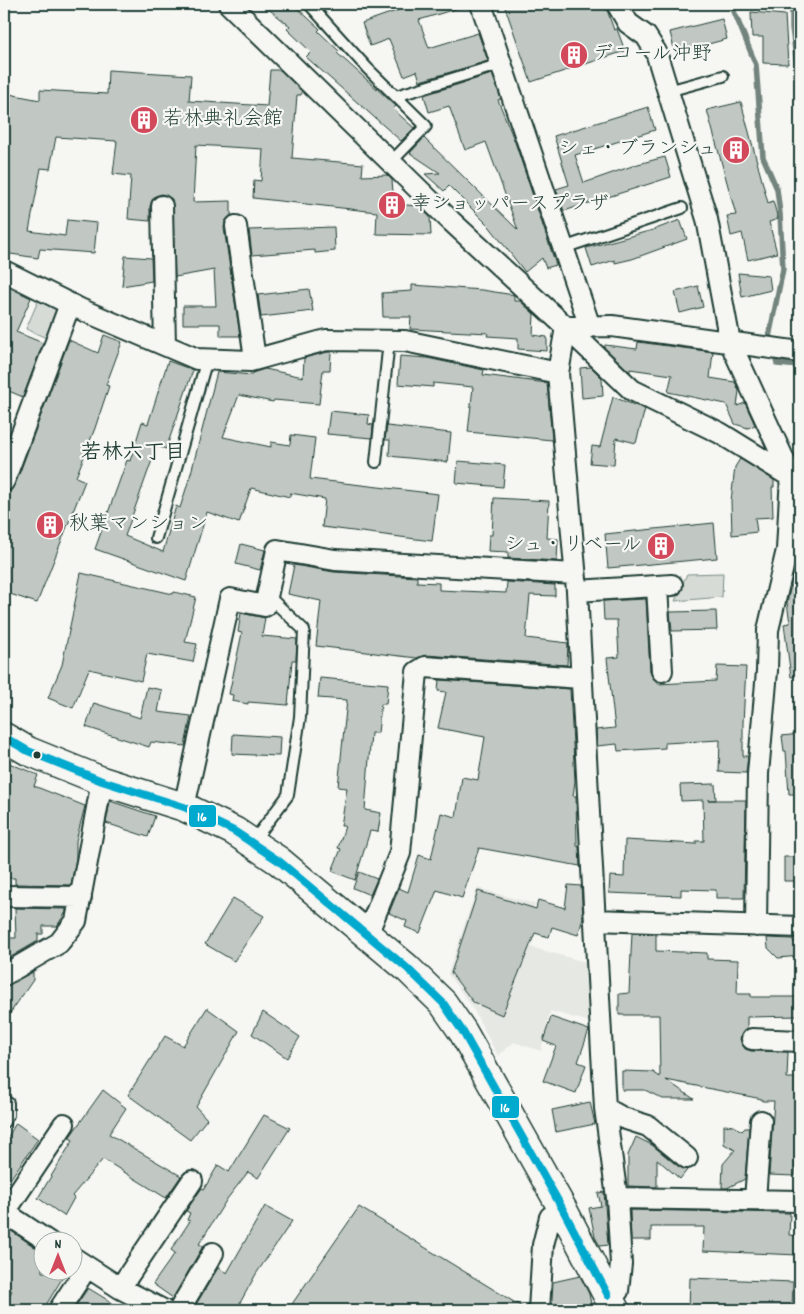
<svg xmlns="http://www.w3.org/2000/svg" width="804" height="1314" viewBox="0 0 804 1314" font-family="Dekko,'Klee One',sans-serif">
  <rect width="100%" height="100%" fill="#f6f6f2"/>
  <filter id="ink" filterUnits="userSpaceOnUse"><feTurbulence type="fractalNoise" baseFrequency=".02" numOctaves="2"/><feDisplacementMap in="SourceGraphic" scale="10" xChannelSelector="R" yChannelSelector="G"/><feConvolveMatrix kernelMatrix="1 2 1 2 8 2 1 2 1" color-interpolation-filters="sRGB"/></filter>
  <g filter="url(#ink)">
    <path fill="#e6e8e4" d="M 477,888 L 535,904 L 523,945 L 592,964 L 594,1023 L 550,1011 L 541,1051 L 514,1042 L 498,1056 L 471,1005 L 448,974 Z"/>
    <path fill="#d6dbd6" stroke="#7a8c85" d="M 38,301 L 60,310 L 49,339 L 26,329 Z
      M 723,573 L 722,597 L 675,601 L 687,574 Z"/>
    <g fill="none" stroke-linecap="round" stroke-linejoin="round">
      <path stroke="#72847d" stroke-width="5.5" d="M 731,4 L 756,65 L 763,157 L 777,189 L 780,214 L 783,269 L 769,337 L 771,344
        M 792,4 L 792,28 L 800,86
        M 774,353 L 777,364 L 800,366"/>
    </g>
    <path fill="#c1c8c3" stroke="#1f3d34" d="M 262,4 L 293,4 L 320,29 L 318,31 L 339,51 L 337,53 L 396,106 L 393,109 L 414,128 L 401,141 L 306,57 L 311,52 L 287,29 L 290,26 Z
      M 416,4 L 461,4 L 462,7 L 419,20 L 429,48 L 478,33 L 488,61 L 420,81 L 417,71 L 404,76 L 389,39 L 370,46 L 362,23 Z
      M 504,4 L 605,4 L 614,30 L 617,29 L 625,51 L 531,82 Z
      M 751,12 L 785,15 L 788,64 L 763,63 L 763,37 L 752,37 Z
      M 722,19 L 727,39 L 675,53 L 670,32 Z
      M 108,70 L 191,75 L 189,101 L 267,106 L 270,70 L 280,70 L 302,91 L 301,95 L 297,95 L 292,158 L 363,164 L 362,176 L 387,175 L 392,180 L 394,204 L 418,206 L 430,217 L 431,235 L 376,234 L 377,212 L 253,198 L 254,180 L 261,181 L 263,149 L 196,145 L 193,202 L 231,201 L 231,216 L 225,221 L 224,228 L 240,336 L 220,336 L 220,324 L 183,324 L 183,306 L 216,306 L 214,270 L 175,277 L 172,199 L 162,194 L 155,196 L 150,206 L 150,221 L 128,219 L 131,176 L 113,174 L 117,141 L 56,137 L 50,169 L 41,168 L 29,231 L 65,236 L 67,220 L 97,223 L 94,253 L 40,249 L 38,258 L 4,253 L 4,93 L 40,100 L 40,90 L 107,94 Z
      M 492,74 L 501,99 L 498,100 L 515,142 L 556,265 L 546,268 L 542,258 L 525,272 L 489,226 L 449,186 L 444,191 L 425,174 L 440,173 L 410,153 L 424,138 L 518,230 L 486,142 L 465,150 L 449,106 L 429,112 L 424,95 Z
      M 741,102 L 768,203 L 773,201 L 778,219 L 769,222 L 777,253 L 748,260 L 742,233 L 731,236 L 727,216 L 736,215 L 707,110 Z
      M 648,107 L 655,130 L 575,155 L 584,183 L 638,164 L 665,157 L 671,177 L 564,211 L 556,189 L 569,185 L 554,136 Z
      M 680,220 L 687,239 L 632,259 L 615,263 L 615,260 L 592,267 L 586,248 L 653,230 Z
      M 334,227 L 335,251 L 315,253 L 315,250 L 252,255 L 249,230 Z
      M 125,256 L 151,258 L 152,281 L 122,286 Z
      M 738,273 L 769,276 L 771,290 L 742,297 Z
      M 4,285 L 31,298 L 16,332 L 43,343 L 23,397 L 4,389 Z
      M 412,285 L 482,290 L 514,295 L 514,301 L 520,301 L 534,314 L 533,335 L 547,337 L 547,351 L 518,349 L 518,338 L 487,336 L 488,333 L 410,329 L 411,317 L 383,317 L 382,293 L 412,291 Z
      M 698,286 L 703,307 L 680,313 L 675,292 Z
      M 309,289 L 313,311 L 261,317 L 258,295 Z
      M 104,335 L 122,342 L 106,385 L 109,386 L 95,428 L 76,477 L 85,481 L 37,603 L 4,592 L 4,493 L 11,490 L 15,485 L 69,340 L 98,353 Z
      M 638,342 L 713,352 L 710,378 L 735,382 L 739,391 L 737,406 L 745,403 L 755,425 L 748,428 L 735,424 L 726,404 L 668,392 L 672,375 L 630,369 L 630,372 L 604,347 L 605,345 L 637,349 Z
      M 328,352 L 331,352 L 330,370 L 323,370 L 319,404 L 274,400 L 273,402 L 239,395 L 223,437 L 271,447 L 271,442 L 290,445 L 291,435 L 315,438 L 310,479 L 438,494 L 432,541 L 322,527 L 325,499 L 290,493 L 290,497 L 251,488 L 239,523 L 207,512 L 186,581 L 95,549 L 127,460 L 130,461 L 142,422 L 148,424 L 168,361 L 193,370 L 166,449 L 157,446 L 125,536 L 163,552 L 176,506 L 180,508 L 191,473 L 217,372 L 252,375 L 252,373 L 265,369 L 303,377 L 304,358 Z
      M 400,356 L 427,358 L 484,370 L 483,375 L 547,383 L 552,440 L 468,432 L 473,387 L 433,383 L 433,387 L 398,384 Z
      M 591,367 L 602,378 L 603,396 L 582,398 L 580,368 Z
      M 613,397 L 645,409 L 636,443 L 616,438 L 614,465 L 590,463 L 592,446 L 600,447 Z
      M 330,411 L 369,415 L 368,424 L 373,425 L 372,438 L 327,434 Z
      M 387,426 L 451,433 L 448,462 L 389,456 L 390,440 L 385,440 Z
      M 740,459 L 774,480 L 774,487 L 772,487 L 773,517 L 755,518 L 757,532 L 732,535 L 731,501 L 735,467 Z
      M 458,461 L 505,465 L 503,487 L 456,483 Z
      M 494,498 L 549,501 L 547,538 L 558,539 L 557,561 L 508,558 L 508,552 L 488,551 L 489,535 L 492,535 Z
      M 714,523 L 717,558 L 608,568 L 605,534 Z
      M 241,544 L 265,550 L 260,570 L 236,564 Z
      M 798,553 L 800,554 L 800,676 L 791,677 L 784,624 L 790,623 L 787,603 Z
      M 294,565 L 334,572 L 417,577 L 417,582 L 439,583 L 439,590 L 506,593 L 507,582 L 555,585 L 555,596 L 530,595 L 526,638 L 568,643 L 567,665 L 426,655 L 417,658 L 316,646 L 321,601 L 288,594 Z
      M 81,573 L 173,594 L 174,592 L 196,597 L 185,642 L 197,644 L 193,662 L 147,654 L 141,681 L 89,669 L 73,708 L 48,698 L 62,665 Z
      M 646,599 L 650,672 L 658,684 L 716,681 L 717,666 L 746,667 L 743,723 L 743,756 L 748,756 L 746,773 L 719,772 L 720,740 L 665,743 L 665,748 L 618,751 L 617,744 L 597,746 L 596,730 L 615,728 L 607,658 L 619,657 L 617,620 L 604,620 L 603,601 Z
      M 716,611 L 717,630 L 672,631 L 670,612 Z
      M 241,613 L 265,618 L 262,636 L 297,639 L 296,660 L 292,660 L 288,705 L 248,702 L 248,704 L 232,701 L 233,695 L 229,694 L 242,633 L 238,632 Z
      M 320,678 L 388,684 L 386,704 L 381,704 L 378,733 L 371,733 L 365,810 L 381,813 L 378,832 L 370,831 L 355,880 L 332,871 L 341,849 L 338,848 L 345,826 L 341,826 L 347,788 L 338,787 L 347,700 L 318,698 Z
      M 439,680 L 570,689 L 575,781 L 573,796 L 576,796 L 577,846 L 579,847 L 580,866 L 479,848 L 462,898 L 437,890 L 420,933 L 405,927 L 407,921 L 389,913 L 399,888 L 408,892 L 419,855 L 431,859 L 441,813 L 456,817 L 462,777 L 478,780 L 485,737 L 438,728 L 446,692 L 438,691 Z
      M 147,687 L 162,690 L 158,712 L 191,716 L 185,746 L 151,742 L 149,747 L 86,727 L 94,703 L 140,718 Z
      M 233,734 L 280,737 L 279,756 L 232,754 Z
      M 800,734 L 800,794 L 789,794 L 786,751 L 784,751 L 782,736 Z
      M 4,761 L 38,775 L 34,786 L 85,806 L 76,841 L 76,858 L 71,885 L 15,884 L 15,878 L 4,878 Z
      M 715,784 L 716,800 L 708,800 L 746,800 L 744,898 L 716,898 L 716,890 L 681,889 L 681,896 L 609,893 L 610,876 L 624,877 L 625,840 L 696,844 L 696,841 L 704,841 L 703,800 L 681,801 L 680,785 Z
      M 110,801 L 155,816 L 148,837 L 106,823 Z
      M 784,857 L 800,857 L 800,881 L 784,881 Z
      M 359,872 L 377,879 L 370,895 L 353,888 Z
      M 568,885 L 581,886 L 583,918 L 578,935 L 552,927 L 549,937 L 535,933 L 502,1015 L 473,1002 L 451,973 L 478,891 L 536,909 L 538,900 L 565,908 Z
      M 233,898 L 264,916 L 234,961 L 205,944 Z
      M 15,908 L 66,909 L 66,912 L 57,926 L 43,926 L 43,934 L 38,934 L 38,941 L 4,961 L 4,938 L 16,938 Z
      M 632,933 L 656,934 L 656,951 L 707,953 L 707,959 L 738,960 L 737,994 L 751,994 L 751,997 L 800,997 L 800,1016 L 747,1017 L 747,1028 L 742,1033 L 740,1039 L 745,1049 L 751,1051 L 788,1052 L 787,1078 L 800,1078 L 800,1141 L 797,1141 L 795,1176 L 769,1175 L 774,1101 L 762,1101 L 762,1099 L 666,1080 L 694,1099 L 663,1099 L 645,1090 L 622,1090 L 622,1071 L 653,1072 L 660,1077 L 659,1015 L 619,1015 L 619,994 L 629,993 Z
      M 767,938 L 793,939 L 793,941 L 800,945 L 800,956 L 778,958 L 768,948 Z
      M 33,972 L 33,980 L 4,1022 L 4,987 Z
      M 207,1008 L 239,1031 L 196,1107 L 207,1119 L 190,1140 L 128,1095 L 165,1036 L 183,1046 Z
      M 263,1012 L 300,1037 L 287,1058 L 252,1034 Z
      M 551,1017 L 589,1030 L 578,1062 L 586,1065 L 576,1093 L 543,1081 L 556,1046 L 543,1041 Z
      M 103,1090 L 126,1108 L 109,1134 L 181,1176 L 166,1198 L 103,1159 L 72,1196 L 74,1198 L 64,1216 L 38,1198 L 73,1140 L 69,1138 Z
      M 590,1102 L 595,1124 L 556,1132 L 552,1110 Z
      M 264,1115 L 290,1128 L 258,1178 L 248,1172 L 227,1199 L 199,1244 L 203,1246 L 173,1298 L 153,1284 L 175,1253 L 171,1250 L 190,1221 L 187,1220 L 190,1213 L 186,1211 L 202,1188 L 204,1189 L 218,1165 L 229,1172 Z
      M 16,1123 L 38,1139 L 4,1188 L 4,1144 Z
      M 724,1125 L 734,1126 L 742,1131 L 745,1128 L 749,1128 L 745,1179 L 727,1188 L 722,1188 L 723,1164 L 735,1150 L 724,1144 Z
      M 636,1137 L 652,1145 L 679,1167 L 687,1170 L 680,1179 L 657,1159 L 657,1187 L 628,1186 L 628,1155 Z
      M 604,1192 L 608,1245 L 600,1246 L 595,1237 L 589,1208 L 601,1206 L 598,1193 Z
      M 265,1206 L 292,1221 L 256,1274 L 236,1310 L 202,1310 L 195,1306 L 218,1268 L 227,1273 Z
      M 359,1207 L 527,1310 L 303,1310 L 292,1304 Z
      M 630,1210 L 790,1213 L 789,1235 L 800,1236 L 799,1255 L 703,1251 L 704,1227 L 651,1227 L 651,1240 L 631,1240 Z
      M 4,1226 L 42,1252 L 42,1272 L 66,1272 L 43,1310 L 4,1310 L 4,1304 L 12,1291 L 4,1287 Z
      M 580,1276 L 589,1294 L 592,1309 L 554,1310 L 552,1299 L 553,1282 Z
      M 690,1278 L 793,1282 L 792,1310 L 689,1310 Z
      M 88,1288 L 124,1310 L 73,1310 Z"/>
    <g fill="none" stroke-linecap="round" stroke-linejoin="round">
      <defs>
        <path id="lane" d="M 309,4 L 367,68 L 426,126 L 391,162
          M 668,91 L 723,76
          M 396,96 L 501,64
          M 563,248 L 682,208
          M 376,462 L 389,341
          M 156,538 L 207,359
          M 252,843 L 288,795 L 300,717 L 304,630 L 267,595
          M 4,1101 L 8,1103 L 8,1115 L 4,1122"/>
        <path id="street" d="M 229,4 L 451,221 L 566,327 L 558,373 L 577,591 L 605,1108 L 617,1198 L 621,1264 L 618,1291 L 609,1297
          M 481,4 L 590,327
          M 617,4 L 628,23 L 646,36 L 656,52 L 707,219 L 730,342 L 791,475 L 787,550 L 768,630 L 767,671 L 758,774 L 756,926
          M 162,206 L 165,345
          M 236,226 L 255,359
          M 4,271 L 80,309 L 197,359 L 250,361 L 326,340 L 405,341 L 558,373
          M 791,477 L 720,433 L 632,390 L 566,327 L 612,326 L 800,352
          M 4,481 L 70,304
          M 657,587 L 662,671
          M 577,591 L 672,585
          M 184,807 L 230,599 L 265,606 L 277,550 L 335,560 L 575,574
          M 4,896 L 81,897
          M 595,920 L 800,927
          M 367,935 L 400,853 L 417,672 L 425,667 L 581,678
          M 4,975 L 59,943 L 76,921 L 102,781
          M 752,1039 L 800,1041
          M 605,1108 L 623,1118 L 648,1126 L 687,1158
          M 617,1198 L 800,1201
          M 755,1199 L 761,1121
          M 4,1212 L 49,1242
          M 5,1212 L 64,1124
          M 72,1257 L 120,1288 L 163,1310
          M 120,1288 L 192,1181
          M 59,1310 L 87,1267
          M 179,1310 L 213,1253
          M 539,1310 L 543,1245 L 550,1217 L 562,1208"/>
        <path id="primary" d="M 4,737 L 28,751 L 102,781 L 184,807 L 234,831 L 279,861 L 407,968 L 443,1003 L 463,1032 L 562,1208 L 615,1310"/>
      </defs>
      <use href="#lane" stroke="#1f3d34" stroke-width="14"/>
      <use href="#street" stroke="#1f3d34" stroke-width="24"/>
      <use href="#primary" stroke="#1f3d34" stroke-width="31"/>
      <use href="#lane" stroke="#f6f6f2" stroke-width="10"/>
      <use href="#street" stroke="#f6f6f2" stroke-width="20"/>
      <use href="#primary" stroke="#f6f6f2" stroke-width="28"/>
      <defs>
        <path id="bus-1" d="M 4,737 L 28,751 L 102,781 L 184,807 L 234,831 L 279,861 L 407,968 L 443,1003 L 463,1032 L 562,1208 L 608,1295"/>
      </defs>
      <use href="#bus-1" stroke="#f6f6f2" stroke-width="11"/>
      <use href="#bus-1" stroke="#00a9ce" stroke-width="8"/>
    </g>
  </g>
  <defs>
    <symbol id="building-disc" viewBox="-11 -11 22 22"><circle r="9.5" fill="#d1495b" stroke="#f6f6f2"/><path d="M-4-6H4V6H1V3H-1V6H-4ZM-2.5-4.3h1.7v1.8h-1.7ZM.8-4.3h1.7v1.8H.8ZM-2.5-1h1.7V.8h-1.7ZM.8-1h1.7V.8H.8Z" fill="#fff"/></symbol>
  </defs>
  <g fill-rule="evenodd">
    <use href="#building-disc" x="558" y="39" width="32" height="32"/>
    <use href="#building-disc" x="128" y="104" width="32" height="32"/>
    <use href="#building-disc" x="720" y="134" width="32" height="32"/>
    <use href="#building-disc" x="376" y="189" width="32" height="32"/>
    <use href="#building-disc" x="34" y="509" width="32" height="32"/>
    <use href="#building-disc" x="645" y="530" width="32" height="32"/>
  </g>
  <circle fill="#1f3d34" stroke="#f6f6f2" stroke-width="2" cx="37" cy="755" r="4.5"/>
  <g text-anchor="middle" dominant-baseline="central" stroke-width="4.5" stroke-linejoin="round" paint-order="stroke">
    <g font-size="20" fill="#1f3d34" stroke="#f6f6f2" text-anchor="start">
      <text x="593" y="55">デコール沖野</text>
      <text x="163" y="120">若林典礼会館</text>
      <text x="717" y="150" text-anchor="end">シェ・ブランシュ</text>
      <text x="411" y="205">幸ショッパースプラザ</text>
      <text x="69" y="525">秋葉マンション</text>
      <text x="642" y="546" text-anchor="end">シュ・リベール</text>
    </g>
    <g font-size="21" font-weight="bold" fill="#1f3d34" stroke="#f6f6f2">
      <text x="133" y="454">若林六丁目</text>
    </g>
  </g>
  <g stroke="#f6f6f2" stroke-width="2">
    <rect x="188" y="804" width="29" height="24" rx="5" fill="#00a9ce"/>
    <rect x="491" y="1095" width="29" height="24" rx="5" fill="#00a9ce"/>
  </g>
  <g font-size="14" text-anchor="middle" font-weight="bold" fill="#fff">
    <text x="202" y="821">16</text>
    <text x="505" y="1112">16</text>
  </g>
  <rect width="804" height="1314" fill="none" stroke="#f6f6f2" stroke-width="20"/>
  <rect x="10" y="10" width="784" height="1294" fill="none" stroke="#1f3d34" stroke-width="2" filter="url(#ink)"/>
  <g transform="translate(58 1256)"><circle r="24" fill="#f6f6f2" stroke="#a0aca6"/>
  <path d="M0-4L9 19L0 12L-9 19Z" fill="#d1495b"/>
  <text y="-8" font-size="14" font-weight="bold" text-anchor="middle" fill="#1f3d34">N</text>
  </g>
</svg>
